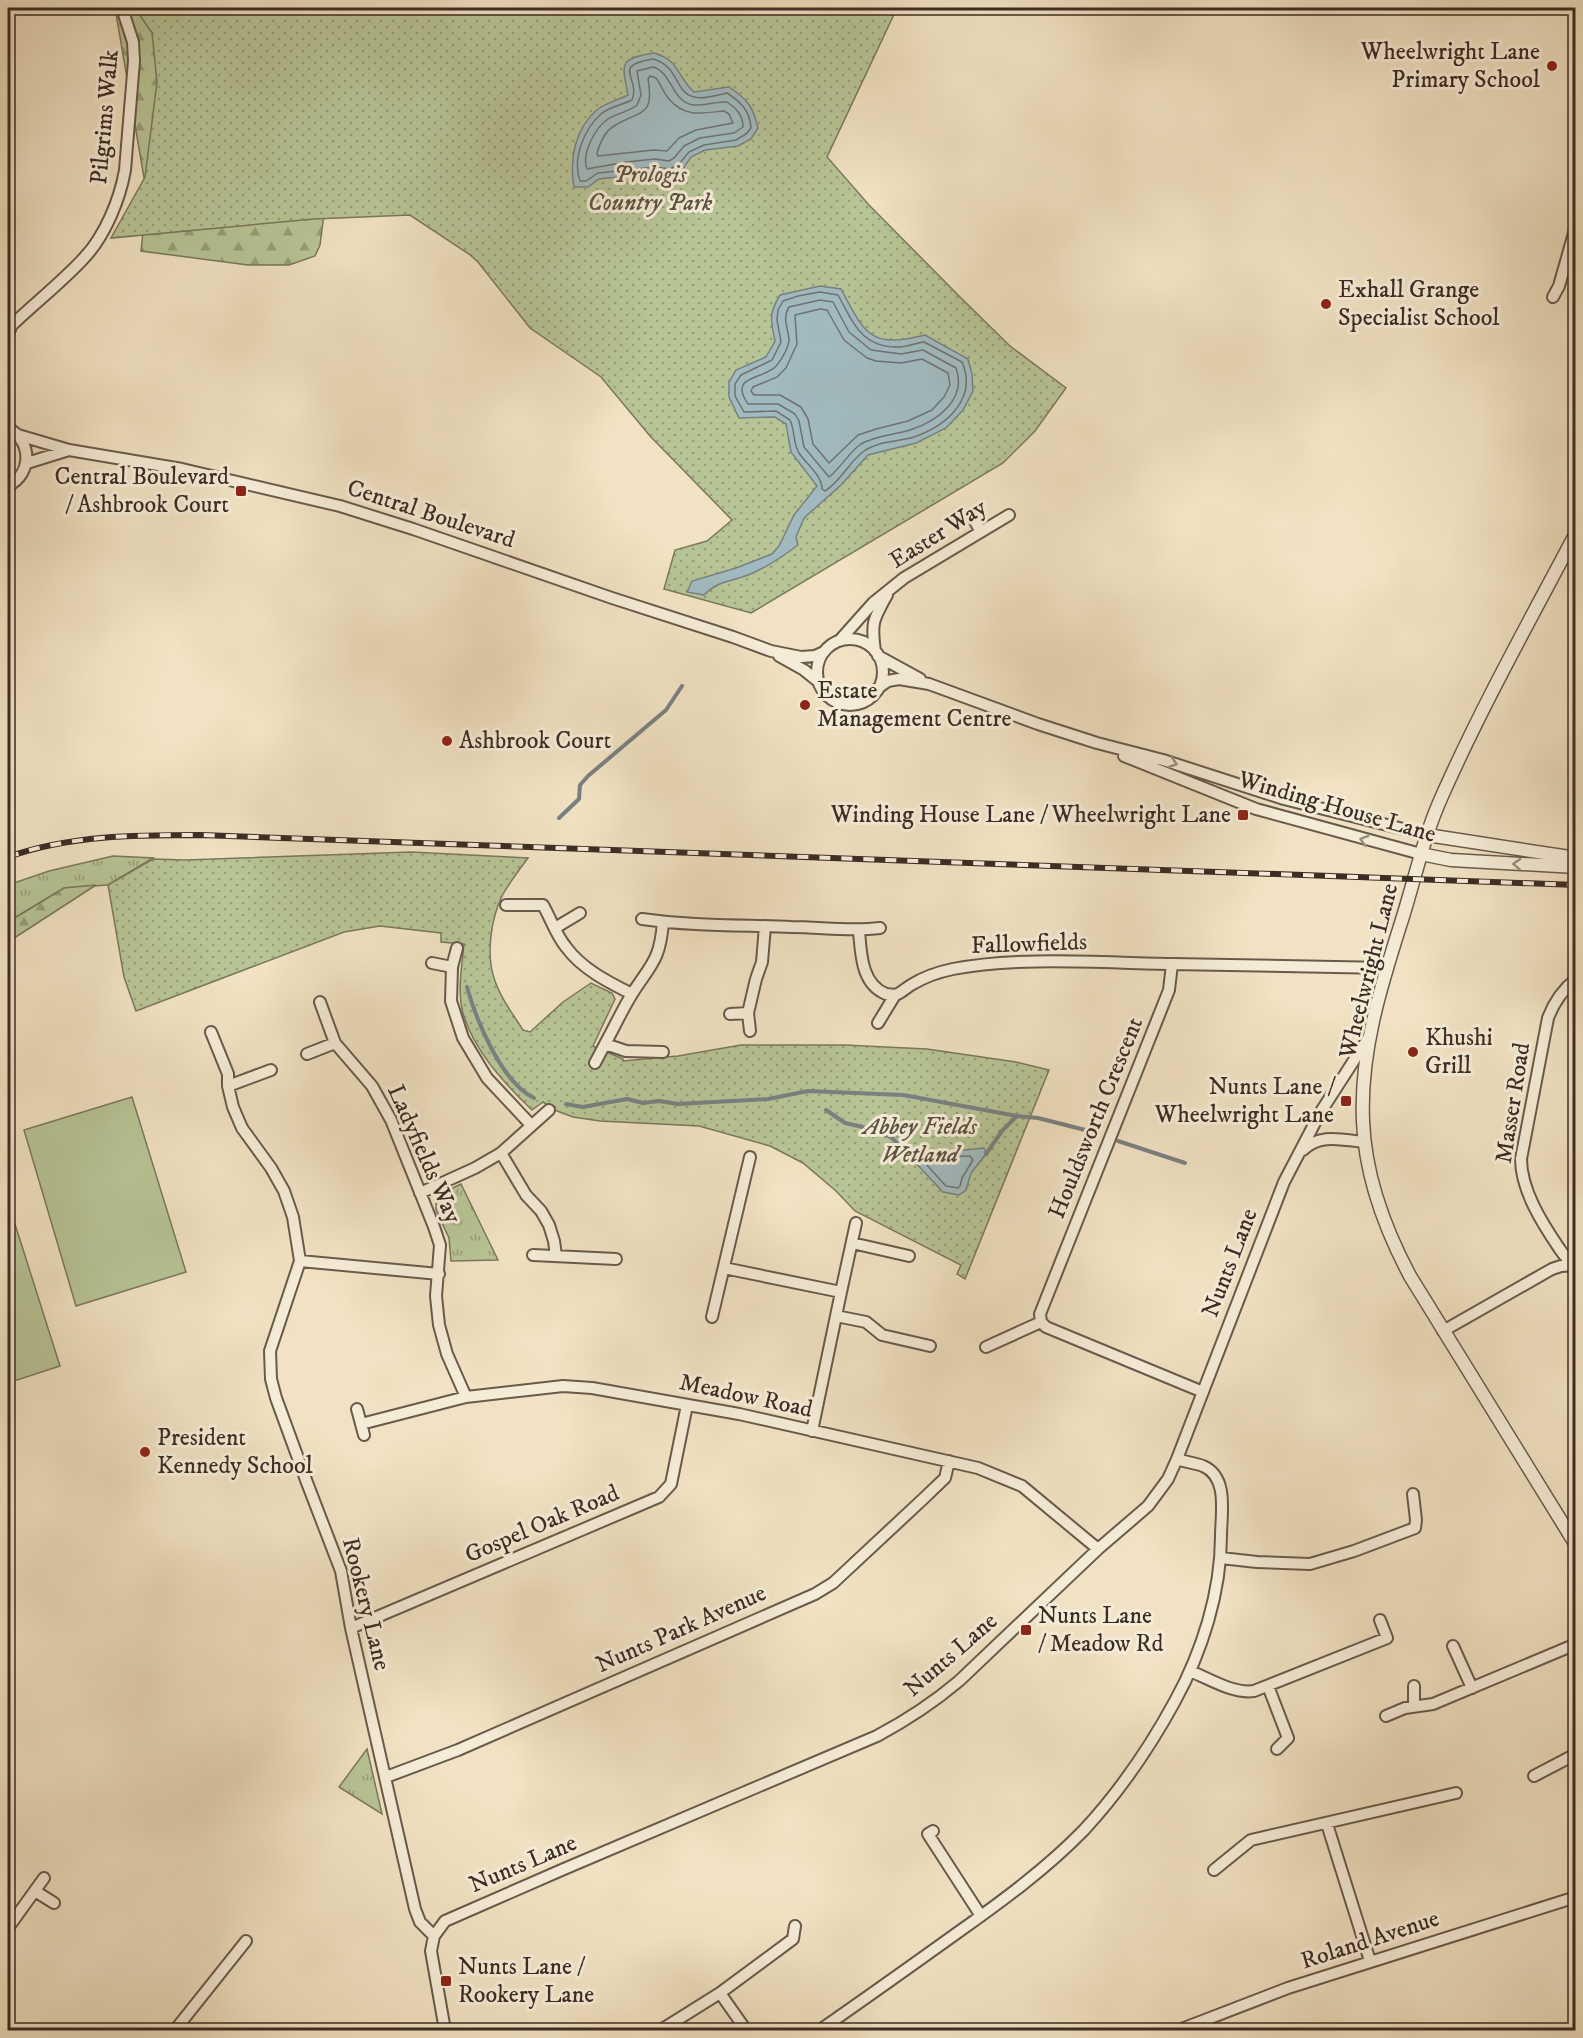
<svg xmlns="http://www.w3.org/2000/svg" width="1583" height="2038" viewBox="0 0 1583 2038" font-family="'IM FELL DW Pica',serif">
  <defs>
    <pattern id="grass-tufts" width="24" height="20" patternUnits="userSpaceOnUse" patternTransform="scale(1.5)"><rect width="24" height="20" fill="#b7c495"/><path d="M3 7l-1-3M5 7V3M7 7l1-3M15 17l-1-3M17 17v-4M19 17l1-3" fill="none" stroke="#969f79"/></pattern>
    <pattern id="forest-firs" width="22" height="20" patternUnits="userSpaceOnUse" patternTransform="scale(1.5)"><rect width="22" height="20" fill="#b7c495"/><path d="M5 1l3.5 6h-7zM16 11l3.5 6h-7z" fill="#969f79"/></pattern>
    <pattern id="park-dots" width="8" height="8" patternUnits="userSpaceOnUse" patternTransform="scale(1.5)"><rect width="8" height="8" fill="#b7c495"/><path d="M2 2h.1M6 6h.1" fill="none" stroke="#969f79" stroke-width="1.8" stroke-linecap="round"/></pattern>
  </defs>
  <rect width="100%" height="100%" fill="#f0e2c2"/>
  <filter id="stains"><feTurbulence type="fractalNoise" baseFrequency=".00333" numOctaves="4"/><feColorMatrix values="0 0 0 0 .2 0 0 0 0 .09 0 0 0 0 .02 0 0 0 .5 -.17"/></filter>
  <radialGradient id="worn" r=".72"><stop offset=".6" stop-color="#630" stop-opacity="0"/><stop offset="1" stop-color="#630" stop-opacity=".3"/></radialGradient>
  <path fill="url(#grass-tufts)" stroke="#7a785d" stroke-width="1.5" d="M 113,856 L 153,858 L 108,885 L 64,888 L 8,922 L 8,885 L 49,871 Z
    M 461,1184 L 498,1260 L 451,1261 L 449,1238 L 436,1210 L 436,1196 Z
    M 367,1749 L 382,1814 L 339,1787 Z"/>
  <path fill="url(#forest-firs)" stroke="#7a785d" stroke-width="1.5" d="M 115,8 L 260,8 L 324,214 L 320,245 L 315,256 L 289,265 L 248,265 L 141,251 L 147,195 Z
    M 96,885 L 8,942 L 8,922 L 64,888 Z"/>
  <path fill="url(#park-dots)" stroke="#7a785d" stroke-width="1.5" d="M 135,8 L 897,8 L 827,157 L 869,205 L 962,299 L 1010,346 L 1066,388 L 1035,431 L 1003,463 L 751,613 L 664,589 L 675,550 L 707,541 L 732,520 L 650,436 L 601,377 L 530,328 L 478,262 L 469,254 L 410,215 L 314,219 L 111,238 L 145,177 L 157,82 L 152,33 Z
    M 411,852 L 528,858 C 519,870 509,883 502,896 C 491,919 486,954 494,978 C 500,997 512,1013 523,1030 L 530,1032 L 563,1002 L 591,983 L 612,993 L 615,999 L 593,1046 L 623,1059 L 623,1061 L 678,1056 L 741,1045 L 845,1045 L 927,1049 L 1016,1062 L 1049,1070 L 965,1279 L 957,1274 L 961,1265 L 855,1211 L 836,1191 L 803,1163 L 770,1146 L 699,1126 L 600,1121 L 573,1117 L 557,1111 L 543,1102 L 532,1110 C 505,1084 473,1050 463,1013 C 457,991 462,966 464,944 L 441,942 L 441,933 L 380,926 L 344,932 L 136,1011 L 124,977 L 108,885 L 153,859 L 185,860 Z"/>
  <path fill="#b7c495" stroke="#7a785d" stroke-width="1.5" d="M 132,1097 L 186,1272 L 76,1306 L 24,1130 Z
    M 8,1202 L 60,1366 L 8,1383 Z"/>
  <path fill="#a1babf" stroke="#798181" stroke-width="1.5" d="M 654,53 C 681,61 676,76 694,92 L 729,87 C 747,99 753,106 758,128 L 751,139 L 738,146 L 705,150 L 691,157 L 683,169 L 671,175 L 656,173 L 627,176 L 599,179 L 588,187 L 574,187 C 569,159 575,128 598,109 C 606,103 618,100 628,95 C 622,63 618,59 654,53 Z
    M 820,286 L 841,289 C 865,334 870,349 925,335 L 968,359 L 972,374 L 973,391 L 963,410 L 946,428 L 916,443 L 868,455 L 841,485 L 804,518 L 796,537 L 798,545 C 782,557 766,568 748,575 C 730,582 719,580 704,595 L 687,592 L 692,581 L 736,568 L 772,554 L 779,546 L 794,515 L 817,486 L 791,452 L 786,424 L 775,417 L 739,418 L 729,397 L 729,382 L 736,370 L 766,357 L 775,341 C 771,320 768,315 780,295 Z
    M 984,1148 L 986,1154 L 971,1173 L 966,1190 L 959,1195 L 943,1192 L 913,1160 L 911,1155 L 913,1152 L 927,1154 Z"/>
  <g fill="none" stroke-linecap="round" stroke-linejoin="round">
    <path stroke="#6e7372" stroke-width="1.5" d="M 653,59 C 679,66 675,93 694,97 C 703,100 717,95 727,93 C 741,102 750,111 751,128 L 746,134 L 736,140 L 704,145 L 689,152 L 679,164 L 670,169 L 655,167 L 598,173 L 586,181 L 580,181 C 572,159 584,129 601,114 C 609,107 622,105 632,100 C 641,77 610,66 653,59 Z
      M 653,67 C 672,72 672,102 693,105 C 705,106 716,101 727,102 C 736,108 743,115 743,127 L 734,133 L 700,138 L 684,146 L 674,158 L 669,161 L 655,159 L 626,162 L 587,169 C 581,154 595,128 608,119 C 617,113 629,112 637,105 L 641,95 L 637,71 Z
      M 650,76 L 656,78 C 661,85 664,93 669,99 C 685,118 702,113 724,111 L 729,114 L 733,123 L 696,130 L 679,138 L 667,151 L 654,150 L 598,156 L 597,153 C 600,143 605,131 614,126 C 639,110 655,118 648,79 Z
      M 820,292 L 838,295 C 854,324 862,349 901,347 C 909,346 917,343 924,342 L 962,362 C 978,399 946,426 914,437 C 898,442 878,441 864,451 C 849,462 841,481 825,491 L 822,489 C 822,475 806,464 799,453 C 793,444 795,430 790,420 L 776,411 L 744,412 L 735,396 L 735,384 L 741,375 L 772,360 L 781,342 L 777,320 L 778,310 L 783,301 L 798,296 Z
      M 820,300 L 833,302 L 849,332 L 871,350 L 901,354 L 923,350 L 956,368 C 967,399 938,421 910,430 C 895,435 876,435 861,444 C 849,452 841,468 829,477 L 804,447 L 799,421 L 795,414 L 778,404 L 748,404 C 727,374 766,380 777,365 C 782,359 789,347 789,339 C 788,328 782,318 789,307 Z
      M 820,309 L 827,310 L 844,340 L 867,358 L 876,361 L 901,363 L 922,359 L 948,373 L 950,385 L 944,397 L 932,410 L 908,421 L 876,429 L 858,435 L 829,463 L 813,444 L 808,419 L 801,407 L 780,395 L 754,395 L 751,391 L 753,387 L 777,377 L 786,368 L 797,344 L 795,315 Z
      M 970,1156 L 973,1160 L 962,1178 L 960,1186 L 958,1188 L 946,1186 L 925,1163 L 927,1160 L 942,1157 Z"/>
    <path stroke="#798181" stroke-width="4" d="M 559,818 L 579,799 L 580,785 L 588,776 L 666,710 L 682,686
      M 467,987 C 476,1020 502,1083 534,1098
      M 566,1104 L 583,1107 L 627,1099 L 643,1103 L 659,1101 L 678,1104 L 768,1099 L 808,1091 L 903,1095 L 1017,1116 L 1038,1118 L 1093,1132
      M 826,1110 L 845,1123 L 876,1130 L 892,1138 L 901,1147 L 912,1153
      M 1118,1141 L 1185,1163
      M 986,1154 L 1002,1131 L 1017,1116"/>
    <defs>
      <path id="minor" d="M 1553,297 L 1559,286 L 1576,226
        M 8,334 L 12,325 C 36,302 62,282 84,258 C 105,236 120,199 125,170 L 134,61 L 133,42 L 122,8
        M 8,428 C 32,441 33,473 8,486
        M 18,435 L 69,450 L 182,469 L 340,506 L 413,529 L 612,598 L 733,637 L 771,651 L 801,657 L 815,656 L 824,652
        M 27,463 L 69,450
        M 972,516 L 981,532
        M817 672a33 33 0 1 1 66 0a33 33 0 1 1-66 0Z
        M 840,640 L 873,603 L 904,578 L 1009,515
        M 875,651 C 871,623 873,620 887,595
        M 779,656 L 804,670 L 819,682
        M 878,656 L 920,679
        M 878,688 L 888,681 L 899,679 L 929,684 L 1038,724 L 1097,743 L 1163,760 L 1284,799 L 1427,835
        M 1124,756 L 1256,809 L 1421,854
        M 506,905 L 543,905 C 551,919 556,935 566,947 C 582,969 608,982 632,994
        M 642,919 C 691,926 741,925 791,927 C 821,927 850,932 880,928
        M 663,922 C 660,961 651,964 632,994 C 622,1010 614,1028 605,1044 L 626,1051 L 663,1052
        M 555,928 L 580,913
        M 859,931 C 861,953 861,984 886,994 C 887,994 895,995 895,995 C 900,994 906,988 911,985 C 924,977 938,972 953,969 C 1021,956 1102,963 1172,964
        M 457,948 L 452,967 L 451,1001 L 463,1038 L 487,1078 L 531,1125
        M 432,963 L 452,967
        M 1576,979 C 1562,990 1554,1002 1548,1018 L 1521,1159 C 1521,1190 1542,1223 1559,1248 C 1564,1256 1571,1262 1576,1270
        M 320,1002 L 335,1043
        M 730,1014 L 748,1013
        M 878,1023 L 895,995
        M 750,1031 L 748,1013 L 756,979 L 762,962 L 765,926
        M 211,1032 L 228,1074 L 228,1086 L 233,1107 L 242,1128 L 271,1168 L 284,1191 L 293,1217 L 300,1261 L 270,1351 L 271,1379 L 276,1398 L 306,1480 L 341,1571 L 351,1628 L 415,1909 L 420,1922 L 434,1936
        M 307,1054 L 335,1043 L 372,1086 L 391,1120 L 434,1227 L 440,1245 L 436,1296 L 439,1325 L 447,1354 L 466,1397
        M 595,1063 L 605,1044
        M 228,1086 L 271,1070
        M 1303,1150 C 1320,1133 1342,1140 1365,1142
        M 501,1153 L 526,1195 L 541,1211 L 549,1225 L 554,1241 L 556,1256
        M 420,1193 L 475,1168 L 501,1153 L 549,1110
        M 852,1243 L 909,1256
        M 533,1255 L 616,1259
        M 300,1261 L 439,1274
        M 724,1268 L 841,1292 L 812,1431
        M 841,1292 L 856,1223
        M 836,1316 L 866,1322 L 882,1335 L 930,1346
        M 712,1317 L 750,1157
        M 1443,1331 L 1552,1269 L 1561,1266 L 1576,1265
        M 986,1347 L 1041,1322
        M 1203,1392 L 1046,1327 L 1041,1322 L 1040,1314 L 1169,990 L 1172,964 L 1387,968
        M 357,1409 L 364,1435
        M 361,1424 L 466,1397 L 563,1386 L 592,1388 L 739,1414 L 978,1468 L 1022,1486 L 1098,1549
        M 1221,1558 L 1257,1562 L 1310,1564 L 1354,1551 L 1415,1528 L 1416,1520 L 1413,1494
        M 351,1628 L 659,1497 L 671,1484 L 687,1405
        M 1453,1646 L 1472,1688
        M 1190,1671 C 1210,1679 1233,1694 1254,1691 L 1387,1638 L 1380,1620
        M 1268,1686 L 1288,1738 L 1277,1749
        M 1414,1686 L 1414,1706
        M 1386,1716 L 1405,1708 L 1433,1704 L 1576,1644
        M 1534,1776 L 1576,1754
        M 386,1777 L 458,1750 L 815,1594 L 833,1583 L 922,1500 L 945,1478 L 949,1461
        M 1327,1824 L 1370,1961
        M 933,1831 L 928,1834 L 981,1916
        M 1214,1870 L 1251,1840 L 1456,1793
        M 35,1891 L 54,1903
        M 8,1928 L 44,1878
        M 720,1993 L 746,2030
        M 175,2030 L 246,1941
        M 445,2030 L 431,1951 L 434,1936 L 445,1921 L 564,1869 L 877,1736 C 907,1720 933,1703 959,1681 L 1098,1549 L 1148,1506 L 1168,1479 L 1177,1459 L 1284,1182 L 1320,1113 L 1369,1037
        M 661,2030 L 720,1993 L 793,1939 L 795,1926
        M 820,2030 C 866,1998 911,1966 957,1933 C 1001,1902 1046,1869 1084,1830 C 1120,1791 1150,1747 1175,1701 C 1202,1652 1221,1592 1221,1536 C 1221,1514 1229,1477 1203,1466 C 1195,1463 1185,1462 1177,1459
        M 1179,2030 L 1288,1988 L 1576,1897"/>
      <path id="tertiary" d="M 1576,533 C 1530,620 1482,706 1442,796 C 1423,838 1414,883 1400,926 C 1380,989 1360,1053 1363,1121 C 1365,1175 1385,1229 1410,1276 L 1576,1545
        M 1427,835 L 1576,858
        M 1421,854 L 1451,860 L 1576,867"/>
    </defs>
    <use href="#minor" stroke="#695a4c" stroke-width="14"/>
    <use href="#tertiary" stroke="#695a4c" stroke-width="15"/>
    <use href="#minor" stroke="#f5ecd7" stroke-width="10"/>
    <use href="#tertiary" stroke="#f5ecd7" stroke-width="12"/>
    <defs>
      <path id="rail" d="M 8,857 C 70,835 136,835 201,835 L 1576,885"/>
    </defs>
    <use href="#rail" stroke="#3c2c25" stroke-width="6"/>
    <use href="#rail" stroke="#f5ecd7" stroke-width="4" stroke-dasharray="11" stroke-linecap="butt"/>
  </g>
  <defs><path id="oneway-chevron" d="M-2-3.5L2.5 0L-2 3.5" fill="none" stroke-width="1.6" stroke-linecap="round" stroke-linejoin="round" transform="scale(1.5)"/></defs>
  <g stroke="#988c7e">
    <use href="#oneway-chevron" transform="translate(1173 763) rotate(18)"/>
    <use href="#oneway-chevron" transform="translate(1364 840) rotate(-164)"/>
    <use href="#oneway-chevron" transform="translate(1517 864) rotate(-177)"/>
  </g>
  <g fill="#8f2418" stroke="#f5ecd7" stroke-width="2">
    <circle cx="1552" cy="66" r="6"/>
    <circle cx="1326" cy="304" r="6"/>
    <rect x="235" y="485" width="12" height="12" rx="3"/>
    <circle cx="805" cy="705" r="6"/>
    <circle cx="447" cy="741" r="6"/>
    <rect x="1237" y="809" width="12" height="12" rx="3"/>
    <circle cx="1413" cy="1052" r="6"/>
    <rect x="1340" y="1095" width="12" height="12" rx="3"/>
    <circle cx="145" cy="1452" r="6"/>
    <rect x="1020" y="1624" width="12" height="12" rx="3"/>
    <rect x="440" y="1975" width="12" height="12" rx="3"/>
  </g>
  <g text-anchor="middle" dominant-baseline="central" stroke-width="6" stroke-linejoin="round" paint-order="stroke">
    <g font-size="24" fill="#3c2c25" stroke="#f5ecd7" text-anchor="start">
      <text x="1540" y="52" text-anchor="end">Wheelwright Lane<tspan x="1540" dy="28">Primary School</tspan></text>
      <text x="1338" y="290">Exhall Grange<tspan x="1338" dy="28">Specialist School</tspan></text>
      <text x="229" y="477" text-anchor="end">Central Boulevard<tspan x="229" dy="28">/ Ashbrook Court</tspan></text>
      <text x="817" y="691">Estate<tspan x="817" dy="28">Management Centre</tspan></text>
      <text x="459" y="741">Ashbrook Court</text>
      <text x="1231" y="815" text-anchor="end">Winding House Lane / Wheelwright Lane</text>
      <text x="1425" y="1038">Khushi<tspan x="1425" dy="28">Grill</tspan></text>
      <text x="1334" y="1087" text-anchor="end">Nunts Lane /<tspan x="1334" dy="28">Wheelwright Lane</tspan></text>
      <text x="157" y="1438">President<tspan x="157" dy="28">Kennedy School</tspan></text>
      <text x="1038" y="1616">Nunts Lane<tspan x="1038" dy="28">/ Meadow Rd</tspan></text>
      <text x="458" y="1967">Nunts Lane /<tspan x="458" dy="28">Rookery Lane</tspan></text>
    </g>
    <g font-size="24" fill="#3c2c25" stroke="#f5ecd7">
      <text transform="translate(105 117) rotate(-85)">Pilgrims Walk</text>
      <text transform="translate(431 514) rotate(18)">Central Boulevard</text>
      <text transform="translate(938 534) rotate(-32)">Easter Way</text>
      <text transform="translate(1337 807) rotate(16)">Winding House Lane</text>
      <text transform="translate(1029 944) rotate(-2)">Fallowfields</text>
      <text transform="translate(1369 971) rotate(-76)">Wheelwright Lane</text>
      <text transform="translate(1513 1103) rotate(-81)">Masser Road</text>
      <text transform="translate(1096 1118) rotate(-68)">Houldsworth Crescent</text>
      <text transform="translate(424 1154) rotate(66)">Ladyfields Way</text>
      <text transform="translate(1230 1263) rotate(-69)">Nunts Lane</text>
      <text transform="translate(746 1396) rotate(12)">Meadow Road</text>
      <text transform="translate(542 1524) rotate(-23)">Gospel Oak Road</text>
      <text transform="translate(366 1604) rotate(76)">Rookery Lane</text>
      <text transform="translate(681 1629) rotate(-24)">Nunts Park Avenue</text>
      <text transform="translate(951 1655) rotate(-41)">Nunts Lane</text>
      <text transform="translate(523 1864) rotate(-23)">Nunts Lane</text>
      <text transform="translate(1370 1940) rotate(-18)">Roland Avenue</text>
    </g>
    <g font-size="24" font-style="italic" fill="#5b5241" stroke="#f5ecd7">
      <text x="650" y="175">Prologis<tspan x="650" dy="28">Country Park</tspan></text>
      <text x="920" y="1127">Abbey Fields<tspan x="920" dy="28">Wetland</tspan></text>
    </g>
  </g>
  <rect width="1583" height="2038" fill="none" stroke="#f0e2c2" stroke-width="30"/>
  <rect x="9" y="9" width="1565" height="2020" fill="none" stroke="#3c2c25" stroke-width="3"/>
  <rect x="15" y="15" width="1553" height="2008" fill="none" stroke="#3c2c25" stroke-width="1.5"/>
  <rect width="100%" height="100%" filter="url(#stains)"/>
  <rect width="100%" height="100%" fill="url(#worn)"/>
</svg>
